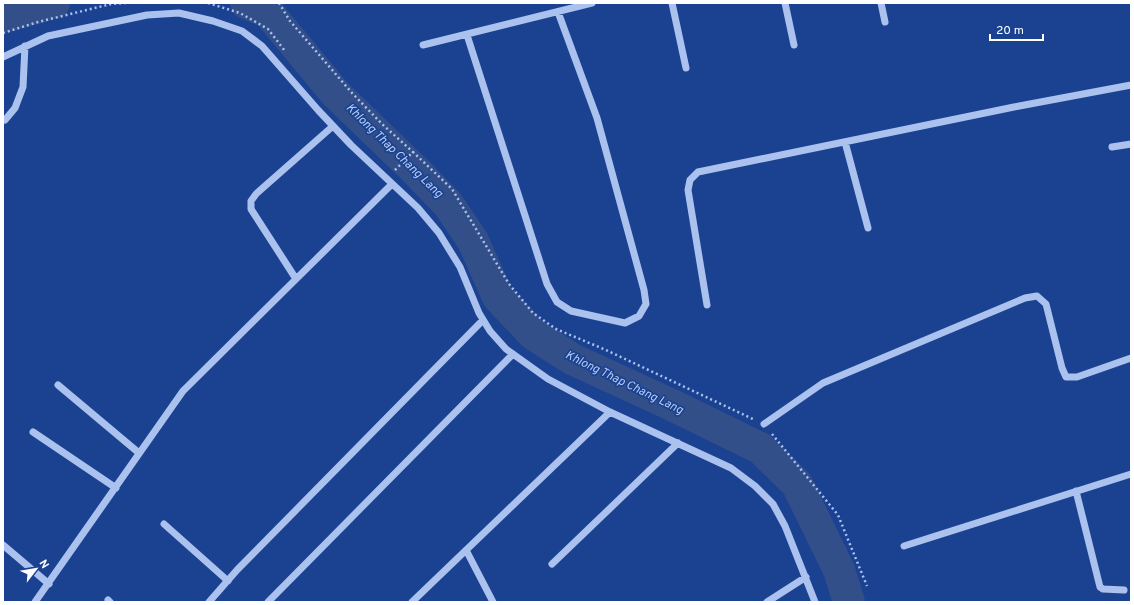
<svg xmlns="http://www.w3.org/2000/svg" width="1134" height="605" viewBox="0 0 1134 605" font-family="Overpass,sans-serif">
  <rect width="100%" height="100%" fill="#1b4291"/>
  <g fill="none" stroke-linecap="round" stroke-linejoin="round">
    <path stroke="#334f8a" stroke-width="32" d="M 246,3 L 268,12 L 336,94 L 416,171 L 448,204 L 473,241 L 498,297 L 533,334 L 572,359 L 672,405 L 760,448 L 797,484 L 839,570 L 849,602
      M 3,17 L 54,3"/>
    <path stroke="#abc2ef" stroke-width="2.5" stroke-dasharray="2 3" stroke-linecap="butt" d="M 208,3 L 240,13 L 268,29 L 285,51
      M 279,3 L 290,21 L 352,93 L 382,124 L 413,152
      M 3,33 L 38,22 L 111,4 L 126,3
      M 395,170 L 413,152 L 452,189 L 509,284 L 533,313 L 556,329 L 606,350 L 755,420
      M 772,434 L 838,515 L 867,586"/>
    <path stroke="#abc2ef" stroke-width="7" d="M 672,3 L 686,68
      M 785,3 L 794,45
      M 881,3 L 885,22
      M 467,35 L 547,284 L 557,302 L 571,311 L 625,323 L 639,316 L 646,304 L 644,290 L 597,118 L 558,12
      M 423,45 L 592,3
      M 3,57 L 48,36 L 147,15 L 179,13 L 213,21 L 242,31 L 262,46 L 318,110 L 351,145 L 418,208 L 439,233 L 460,267 L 479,313 L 490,331 L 506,349 L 548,379 L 610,412 L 731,468 L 755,486 L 773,504 L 785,526 L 815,602
      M 5,120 L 15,108 L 23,87 L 25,46
      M 845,142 L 868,228
      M 1112,147 L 1131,144
      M 296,279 L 251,209 L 251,201 L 256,194 L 333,126
      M 707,305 L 688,190 L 690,180 L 698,172 L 1014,107 L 1131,85
      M 58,385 L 139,453
      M 764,424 L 823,383 L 1025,298 L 1037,296 L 1046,304 L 1062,368 L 1066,377 L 1077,377 L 1131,358
      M 33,432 L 116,488
      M 1076,491 L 1100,587 L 1103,589 L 1124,590
      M 164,524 L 228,581
      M 3,545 L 49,584
      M 904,546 L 1131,474
      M 466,550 L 493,602
      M 552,564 L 678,443
      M 108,600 L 110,602
      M 35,602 L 183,391 L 392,184
      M 209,602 L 237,570 L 483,320
      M 268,602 L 513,354
      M 412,602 L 610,412
      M 767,602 L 806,577"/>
  </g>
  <g text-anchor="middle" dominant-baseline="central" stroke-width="3.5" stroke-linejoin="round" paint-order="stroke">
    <g font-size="12" font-style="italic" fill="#b7cdf5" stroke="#1b4291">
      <text transform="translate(394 151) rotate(44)">Khlong Thap Chang Lang</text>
      <text transform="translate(624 383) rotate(26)">Khlong Thap Chang Lang</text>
    </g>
  </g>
  <rect width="1134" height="605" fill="none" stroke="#ffffff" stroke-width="8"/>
  <g transform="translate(36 569) rotate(59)" stroke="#1b4291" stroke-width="3" paint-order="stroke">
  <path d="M0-3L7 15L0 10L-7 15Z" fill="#ffffff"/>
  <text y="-6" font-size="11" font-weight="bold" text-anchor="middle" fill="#ffffff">N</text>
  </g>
  <path d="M990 34v6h53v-6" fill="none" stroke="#ffffff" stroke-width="2"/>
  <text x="996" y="34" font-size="12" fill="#ffffff" stroke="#1b4291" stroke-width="3" paint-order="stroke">20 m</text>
</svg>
